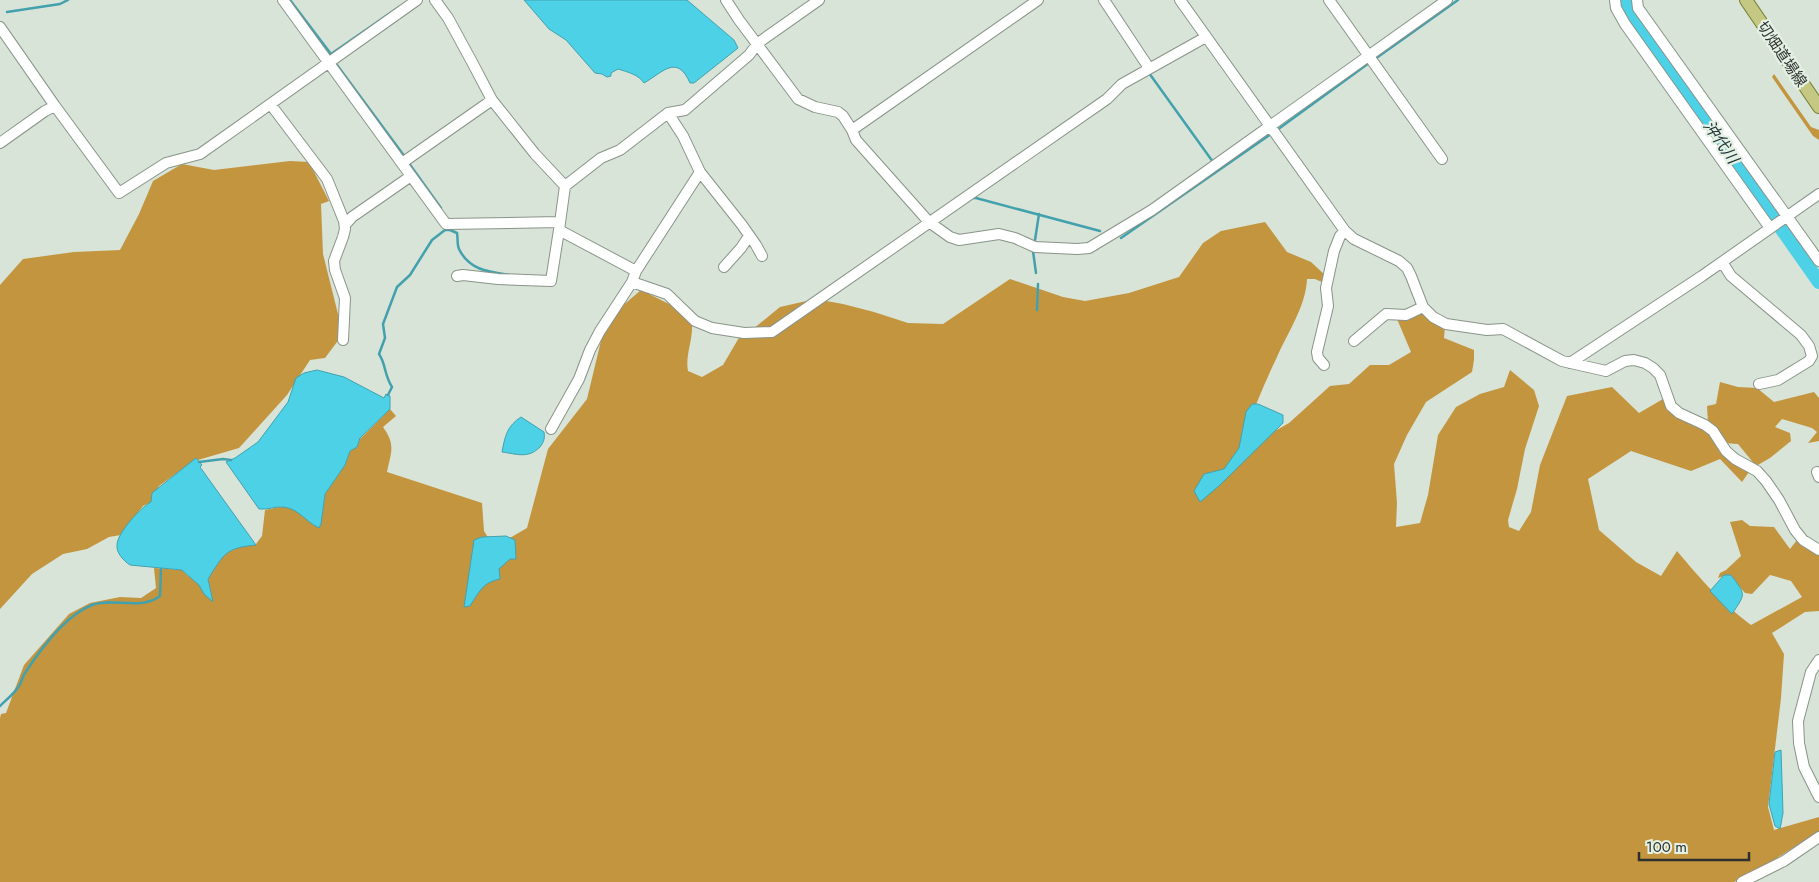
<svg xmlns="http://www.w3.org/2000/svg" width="1819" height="882" viewBox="0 0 1819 882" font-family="Jost,'Noto Sans JP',sans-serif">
  <rect width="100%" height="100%" fill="#d8e4d8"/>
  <path fill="#c3953f" d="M 1774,74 L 1811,127 L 1819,130 L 1819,140 L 1813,136 L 1772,77 Z
    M 290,161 L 309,162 L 329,201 L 321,204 L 323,254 L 343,334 L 325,358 L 310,360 L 287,395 L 239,448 L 198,460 L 196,459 L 159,486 L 151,502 L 143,506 L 121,535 L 109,537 L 87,549 L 63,554 L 32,574 L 0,609 L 0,285 L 23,259 L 74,252 L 120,250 L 139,214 L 153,181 L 182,164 L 214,170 Z
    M 1265,222 L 1287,252 L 1311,262 L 1326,276 L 1324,283 L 1315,279 L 1307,279 C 1306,306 1288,332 1277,357 C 1264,384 1253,411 1243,439 L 1254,443 L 1289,423 L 1330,386 L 1349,384 L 1370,365 L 1389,365 L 1411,352 L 1397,319 L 1422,310 L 1445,326 L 1444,338 L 1474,350 L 1474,360 L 1472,372 L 1426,402 L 1407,435 L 1394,464 L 1397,503 L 1396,527 L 1420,523 L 1428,495 L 1438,435 L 1456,407 L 1480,394 L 1504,387 L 1510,370 L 1534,390 L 1539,406 L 1525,449 L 1517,489 L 1508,520 L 1509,527 L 1519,531 L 1531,512 L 1540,465 L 1567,396 L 1612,387 L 1639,413 L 1663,399 L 1712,433 L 1749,472 L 1742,482 L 1720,459 L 1691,471 L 1631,451 L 1588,479 L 1599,530 L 1636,562 L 1661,576 L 1677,551 C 1702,581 1721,602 1751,625 L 1802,597 L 1791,581 L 1770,575 L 1752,594 L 1745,593 L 1730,576 L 1724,576 L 1718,578 L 1720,573 L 1726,570 L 1741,556 L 1730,522 L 1742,520 L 1750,526 L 1774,527 L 1790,549 L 1797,540 L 1819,553 L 1819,611 L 1805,612 L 1772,633 L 1784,654 L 1781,698 L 1768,807 L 1774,830 L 1819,817 L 1819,831 L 1766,865 L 1734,882 L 0,882 L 0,718 L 1,714 L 6,713 L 24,665 L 69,614 L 90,603 L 120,597 L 141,598 L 156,588 L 154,568 L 182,570 C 187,576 193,579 198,584 C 203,589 206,595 212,600 L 208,578 C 225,554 224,548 256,544 L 262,536 L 265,510 C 271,509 277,507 282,507 C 294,507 305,517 313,525 L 321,523 L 325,494 L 345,465 L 350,451 L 357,447 L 360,439 L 390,409 L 396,416 L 383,427 C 396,445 391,452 387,472 L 482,503 L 484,531 L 494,547 L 527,528 L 548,449 L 587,399 L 606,320 L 641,290 L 675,307 L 692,324 C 693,341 685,355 688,371 L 702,377 L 723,365 L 740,336 L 753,329 L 780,307 L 815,299 L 843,304 L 874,312 L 908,323 L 943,324 L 1010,279 L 1063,297 L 1085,301 L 1129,293 L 1179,277 L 1203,243 L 1221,231 Z
    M 1720,382 L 1738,387 L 1757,388 L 1774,402 L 1814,392 L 1819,398 L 1819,441 L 1808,443 L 1817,432 L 1812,428 L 1782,419 L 1775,427 L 1790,433 L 1791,441 L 1770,458 L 1756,466 L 1738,444 L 1724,443 L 1708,423 L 1707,406 L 1716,404 Z"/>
  <path fill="#4dd1e6" stroke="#43a1ae" d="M 524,0 L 687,0 L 734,40 L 738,48 L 694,83 L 690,83 C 677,53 662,73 644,83 C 639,75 628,72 618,69 L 611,73 L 611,76 L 607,77 L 602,74 L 595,73 L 566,40 L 549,29 Z
    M 317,370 L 344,377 L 384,398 L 386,394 L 390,396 L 390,409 L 360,438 L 357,447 L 350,451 L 345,465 L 325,494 L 321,524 L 319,528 C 306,522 299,509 284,507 C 276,506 268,510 259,509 L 226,462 L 235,458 L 258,442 L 288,402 L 296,378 L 304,373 Z
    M 1252,404 L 1258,404 L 1283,415 L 1283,423 L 1220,485 L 1200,502 L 1194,491 L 1204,474 L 1224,469 L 1239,448 L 1246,412 Z
    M 521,417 L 544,432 C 545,438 544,442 540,447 C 528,459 517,454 502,452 C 505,436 507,426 521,417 Z
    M 196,458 L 202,465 L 200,467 L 256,545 C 225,548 224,554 208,579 L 213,602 L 204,594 L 199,585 L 182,570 L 130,565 C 124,561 116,553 117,545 C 117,533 141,507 151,502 L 152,493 Z
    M 506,536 L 515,540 L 516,559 L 510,559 L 499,569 L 500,579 C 483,582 479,592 470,606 L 464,607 L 474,540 L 482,537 Z
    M 1724,575 L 1731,575 C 1746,595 1746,593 1732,614 L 1710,591 Z
    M 1781,750 L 1783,813 L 1780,829 L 1775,826 L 1769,804 L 1775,752 Z"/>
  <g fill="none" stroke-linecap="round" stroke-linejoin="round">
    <path stroke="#43a1ae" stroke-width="2.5" d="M 290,0 L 331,54 L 399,7
      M 7,12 L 60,4 L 68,0
      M 1375,59 L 1458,0
      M 337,65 L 405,157
      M 1149,73 L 1213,162
      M 1277,130 L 1369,63
      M 408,162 L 441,208
      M 971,198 L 976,198 L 1100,231
      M 449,226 L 450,230 L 457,233 C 458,238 457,245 459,249 C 469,270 489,272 509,275
      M 1121,238 L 1271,134
      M 1035,240 L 1039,214
      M 1033,251 L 1036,273
      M 1037,310 L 1038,284
      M 388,395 L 392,387 C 384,375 386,364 379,354 L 385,338 L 383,324 L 397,287 L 410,275 L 432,240 L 445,230 L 450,230
      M 199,462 L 223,459 L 231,460
      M 0,706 C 6,700 14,694 19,686 C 22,682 22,677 25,673 C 40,650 66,615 92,605 C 114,597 140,611 160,596 L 161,569"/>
    <path stroke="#4dd1e6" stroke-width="14" d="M 1626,0 L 1628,10 L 1819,282"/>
    <defs>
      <path id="minor" d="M 283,0 L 446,224 L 560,222
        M 435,0 L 448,18 L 472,62 L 492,100 L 535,154 L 565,186
        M 726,0 L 739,20 L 798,99 L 815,107 L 838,112 L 843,116 L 852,130 L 856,140 L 929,222 L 950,237 L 959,240 L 999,234 L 1015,238 L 1035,247 L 1077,249 L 1089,248 L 1152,210 L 1447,0
        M 819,0 L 758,43 L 749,55 L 685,110 L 668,113 L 620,150 L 601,158 L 565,186 L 559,230 L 636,271 L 632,282 L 667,294 L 695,321 L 712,328 L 744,333 L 772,332 L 1107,99 L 1122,84 L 1206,37
        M 1104,0 L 1149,68
        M 1180,0 L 1345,231 L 1354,239 L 1399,261 L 1407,268 L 1411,276 L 1423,307 L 1433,317 L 1446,324 L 1487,330 L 1503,329 L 1562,361 L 1606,371 L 1625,361 L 1634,360 L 1645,363 L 1653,368 L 1660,375 L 1671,406 L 1679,413 L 1705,425 L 1713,431 L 1726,451 L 1735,459 L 1757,471 L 1766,481 L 1779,500 L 1795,530 L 1803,540 L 1819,550
        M 1329,0 L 1442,159
        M 1615,0 L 1616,8 L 1625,24 L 1770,228
        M 1637,0 L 1638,8 L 1819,261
        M 0,27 L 55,106 L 119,193 L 166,163 L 200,154 L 417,0
        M 271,105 L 327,179 L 344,221 L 345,229 L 343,237 L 334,261 L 335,270 L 345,298 L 343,340
        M 668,113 L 683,136 L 700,172 L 742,225 L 756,245 L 762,256
        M 852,130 L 1038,0
        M 0,143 L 45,111 L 55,106
        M 402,163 L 492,100
        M 345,225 L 352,217 L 411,176
        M 1722,262 L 1731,276 L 1801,335 L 1809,346 L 1812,356 L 1809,361 L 1778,380 L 1759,384
        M 724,267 L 741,248 L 749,236
        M 636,271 L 700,172
        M 457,276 L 463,275 L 498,279 L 551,281 L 559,230
        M 1354,341 L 1386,314 L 1406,315 L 1423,307
        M 1570,363 L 1702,276 L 1819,194
        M 1324,365 L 1318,358 L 1317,352 L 1328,306 L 1326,288 L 1334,251 L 1340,236 L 1345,231
        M 551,429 L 579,379 L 590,350 L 600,331 L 632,282
        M 1817,472 L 1819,477
        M 1819,660 L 1811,672 L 1798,721 L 1799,743 L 1804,767 L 1819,797
        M 1742,882 L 1784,861 L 1819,837"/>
      <path id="major" d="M 1746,0 L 1819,107"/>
    </defs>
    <use href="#minor" stroke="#899489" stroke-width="12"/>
    <use href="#major" stroke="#767c2e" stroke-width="14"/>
    <use href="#minor" stroke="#fff" stroke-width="10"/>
    <use href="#major" stroke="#c4c882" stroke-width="12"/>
  </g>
  <g text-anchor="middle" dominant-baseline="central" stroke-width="4.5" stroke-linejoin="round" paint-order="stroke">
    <g font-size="15" fill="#2d312d" stroke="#e5f1e5">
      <text transform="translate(1782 54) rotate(56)">切畑道場線</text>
    </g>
    <g font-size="16" font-style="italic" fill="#1d3438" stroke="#e5f1e5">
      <text transform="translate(1721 142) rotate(55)">沖代川</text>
    </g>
  </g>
  <path d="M1639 852v8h110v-8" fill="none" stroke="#2d312d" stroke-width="2.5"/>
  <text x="1646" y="852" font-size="15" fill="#2d312d" stroke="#e5f1e5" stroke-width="4" paint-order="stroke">100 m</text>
</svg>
